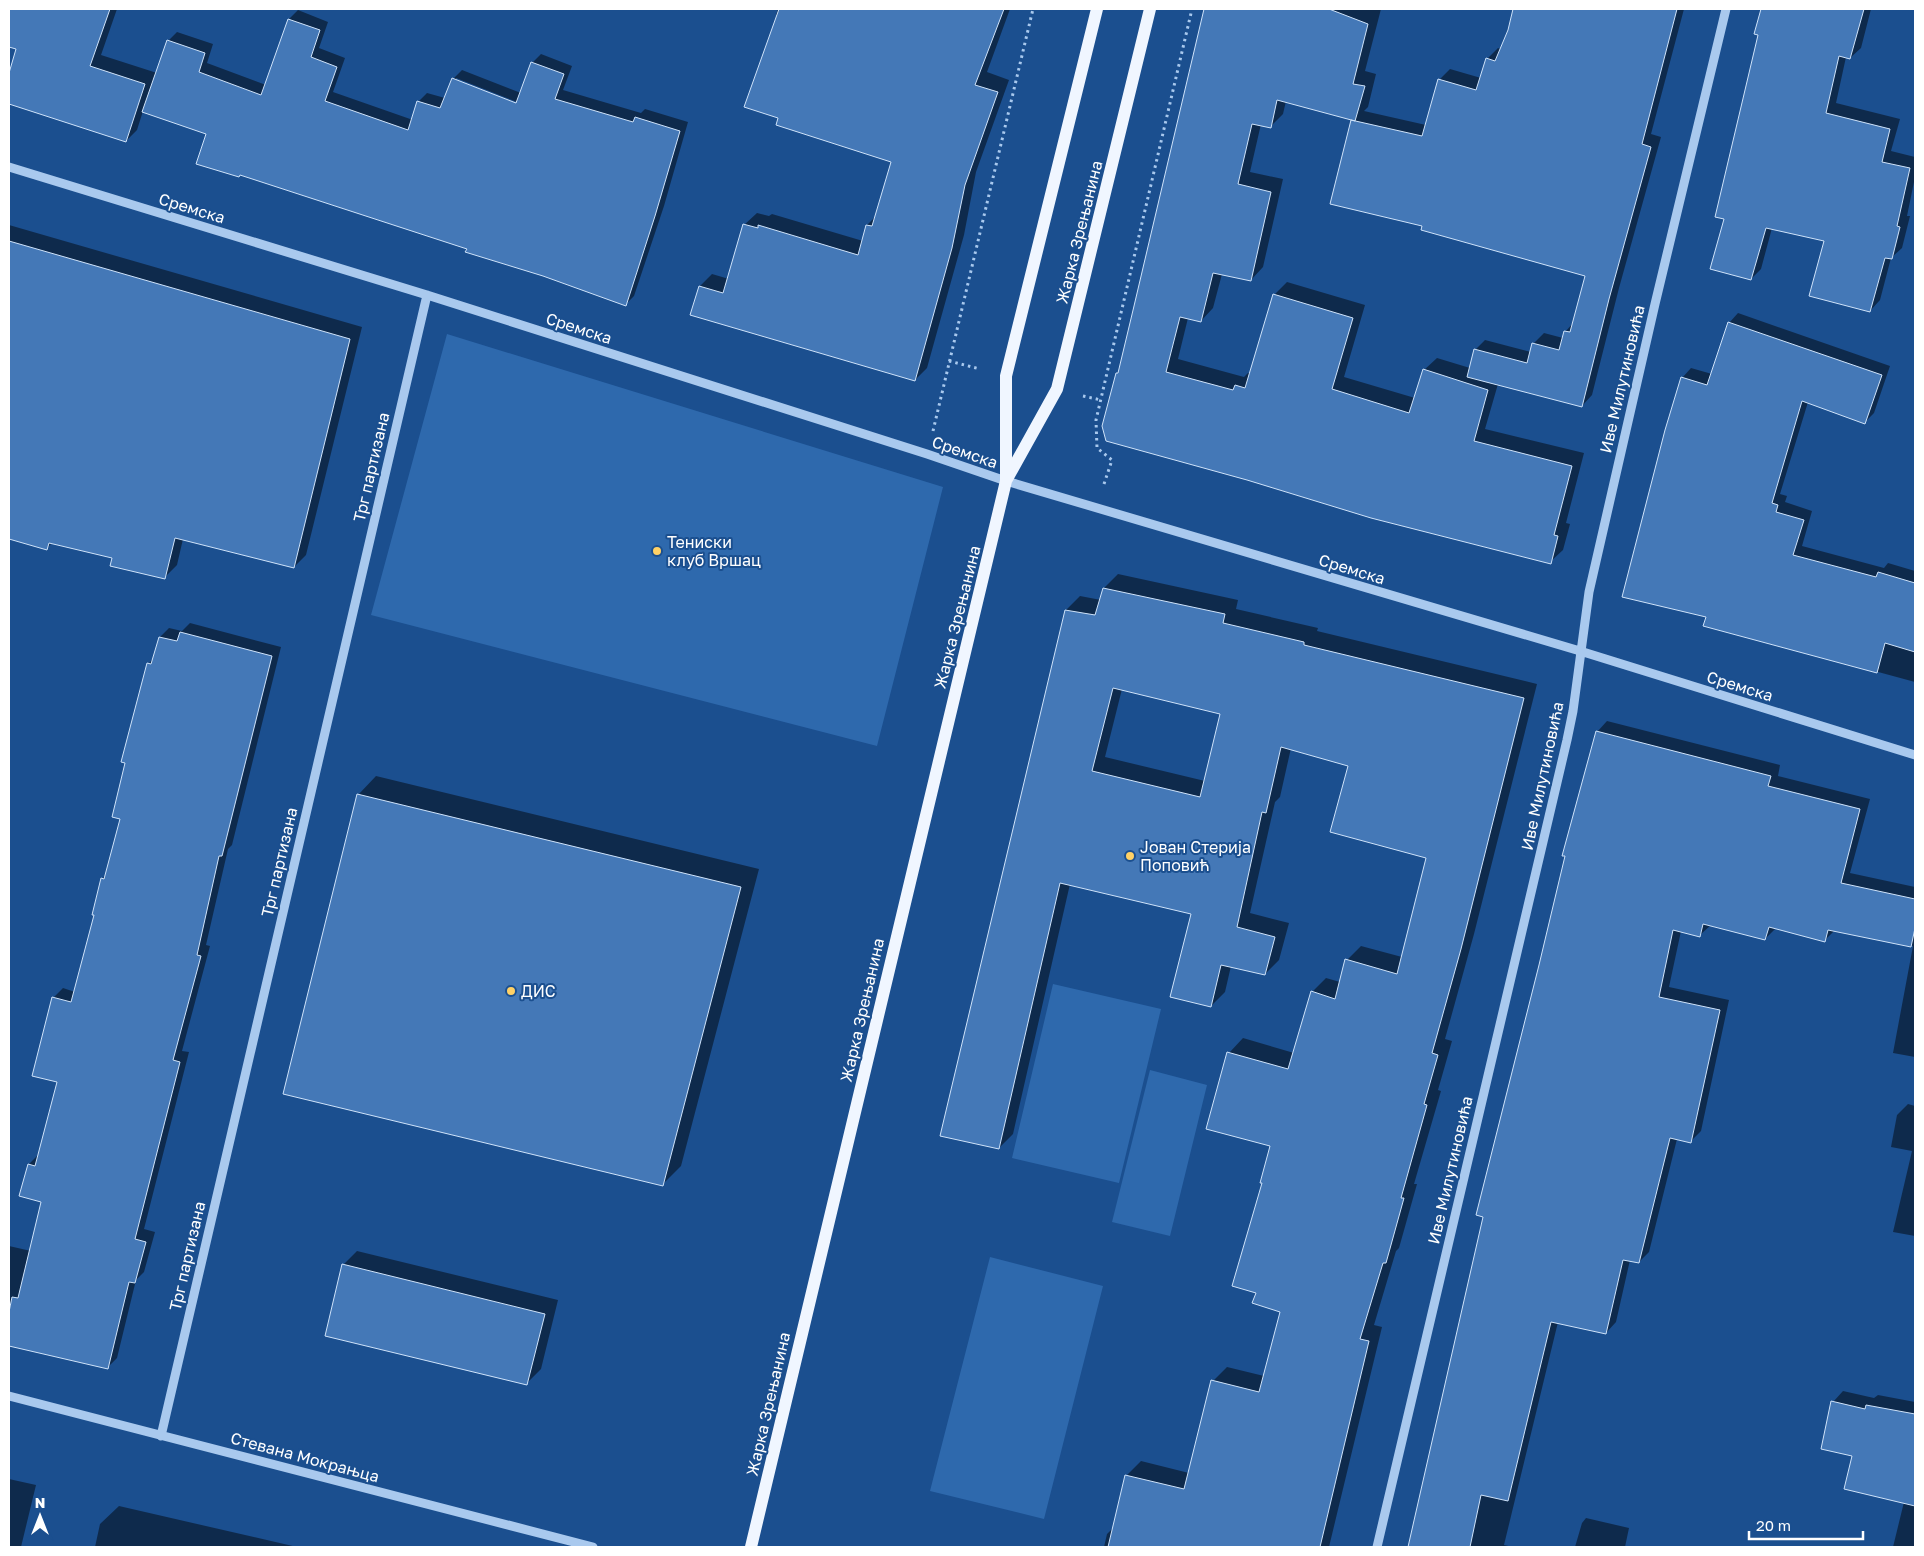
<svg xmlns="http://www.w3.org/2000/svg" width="1924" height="1556" viewBox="0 0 1924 1556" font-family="'Golos Text',sans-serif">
  <rect width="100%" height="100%" fill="#1b4f8f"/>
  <path fill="#2e69ad" d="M 447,334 L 943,487 L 877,746 L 371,615 Z
    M 1053,984 L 1161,1009 L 1119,1183 L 1012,1158 Z
    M 1150,1070 L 1207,1085 L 1170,1236 L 1112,1222 Z
    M 990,1257 L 1103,1286 L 1044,1519 L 930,1491 Z"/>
  <path fill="#0007" fill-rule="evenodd" d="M 9,9 L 117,9 L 101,55 L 157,73 L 168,41 L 177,32 L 213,44 L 207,63 L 266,85 L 289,19 L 298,10 L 328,22 L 319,48 L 345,58 L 333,92 L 413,120 L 418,102 L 427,93 L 445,98 L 453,79 L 462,70 L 521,93 L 532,63 L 541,54 L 572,66 L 563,90 L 641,113 L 645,109 L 688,122 L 664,206 L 634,296 L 625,305 L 469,248 L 240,174 L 207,133 L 143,111 L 137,130 L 126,141 L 9,103 L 9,77 L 18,49 L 9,45 ZM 456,78 L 522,104 L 522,106 L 456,81 Z
    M 778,9 L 1010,9 L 987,72 L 1009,80 L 976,172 L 964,235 L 927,368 L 915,380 L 700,286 L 712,274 L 729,279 L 744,225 L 757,213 L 769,216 L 772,214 L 863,241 L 867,225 L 876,216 L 892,161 L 780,118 L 778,16 L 776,15 Z
    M 1207,9 L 1381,9 L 1365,71 L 1376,74 L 1368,107 L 1364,111 L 1426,125 L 1439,80 L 1450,69 L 1481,78 L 1487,59 L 1498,48 L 1501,49 L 1517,9 L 1684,9 L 1651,134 L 1661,137 L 1619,288 L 1592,395 L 1582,406 L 1498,384 L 1485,429 L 1584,453 L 1566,523 L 1570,524 L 1563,550 L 1550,562 L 1117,373 L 1120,371 ZM 1286,101 L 1353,119 L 1352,121 L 1586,275 L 1574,322 L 1565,332 L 1563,338 L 1544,333 L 1533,344 L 1531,352 L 1485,340 L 1475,350 L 1470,368 L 1437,358 L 1424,370 L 1415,398 L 1344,377 L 1365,305 L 1287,282 L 1274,295 L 1251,373 L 1248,373 L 1244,377 L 1178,359 L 1188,318 L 1201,321 L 1213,308 L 1222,274 L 1251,280 L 1263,267 L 1283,179 L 1250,172 L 1261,124 L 1270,127 L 1283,114 Z
    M 1762,9 L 1871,9 L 1861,48 L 1850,58 L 1846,57 L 1836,103 L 1900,119 L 1891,151 L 1915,157 L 1915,177 L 1907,216 L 1910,216 L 1902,248 L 1891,258 L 1880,300 L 1870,311 L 1825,240 L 1772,228 L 1761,269 L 1751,279 L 1726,218 L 1759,34 L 1755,33 Z
    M 9,225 L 362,327 L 306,555 L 294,567 L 183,539 L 177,565 L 164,578 L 113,557 L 52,543 L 46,549 L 9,538 Z
    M 1738,313 L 1890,366 L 1874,413 L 1865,422 L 1808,402 L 1780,494 L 1787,496 L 1785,502 L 1812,511 L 1802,546 L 1884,568 L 1888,563 L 1915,571 L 1915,682 L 1705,625 L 1707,616 L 1682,378 L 1691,368 L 1712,374 L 1729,323 Z
    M 1118,574 L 1238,600 L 1236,609 L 1318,628 L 1317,631 L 1537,684 L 1474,934 L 1445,1039 L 1452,1041 L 1438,1090 L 1441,1091 L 1414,1184 L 1417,1184 L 1399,1248 L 1396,1251 L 1374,1325 L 1382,1327 L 1329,1547 L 1104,1547 L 1107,1534 L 1114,1527 L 1127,1475 L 1141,1461 L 1189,1473 L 1213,1381 L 1227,1367 L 1264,1376 L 1281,1311 L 1258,1292 L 1264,1182 L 1271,1145 L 1229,1053 L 1243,1038 L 1294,1053 L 1312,992 L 1326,978 L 1340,982 L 1347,960 L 1361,946 L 1402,957 L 1428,857 L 1349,765 L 1291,748 L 1280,797 L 1275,802 L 1250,913 L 1289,923 L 1279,960 L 1265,974 L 1231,966 L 1225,992 L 1211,1006 L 1193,913 L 1070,884 L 1013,1134 L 999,1148 L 1066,610 L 1080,596 L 1101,600 L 1104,588 ZM 1122,689 L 1221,713 L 1205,781 L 1105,757 Z
    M 190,623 L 281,647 L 232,845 L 228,849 L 206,945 L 210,946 L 182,1051 L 189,1052 L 144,1229 L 155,1232 L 144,1272 L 136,1280 L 117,1358 L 107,1368 L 9,1345 L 9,1246 L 31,1251 L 42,1201 L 29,1164 L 39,1154 L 59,1081 L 53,998 L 63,988 L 75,992 L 95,914 L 102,879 L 106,874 L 122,818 L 148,664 L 154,658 L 160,637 L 169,628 L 182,631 Z
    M 1607,721 L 1780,765 L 1778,776 L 1870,799 L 1850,873 L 1915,887 L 1915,1057 L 1893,1053 L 1913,946 L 1835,930 L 1825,940 L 1776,928 L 1765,939 L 1711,925 L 1700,935 L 1681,931 L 1669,987 L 1729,1000 L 1701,1131 L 1690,1142 L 1677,1139 L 1649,1252 L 1639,1262 L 1630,1260 L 1616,1322 L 1606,1333 L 1558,1322 L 1504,1545 L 1513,1547 L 1409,1547 L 1597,732 Z
    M 376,776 L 759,869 L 681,1166 L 662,1185 L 358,795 Z
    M 1908,1104 L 1915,1106 L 1915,1236 L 1893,1232 L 1912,1151 L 1891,1147 L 1897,1115 Z
    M 357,1251 L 558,1300 L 541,1369 L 527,1383 L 343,1265 Z
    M 1843,1391 L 1874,1398 L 1878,1395 L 1915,1402 L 1915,1547 L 1893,1547 L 1904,1502 L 1853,1455 L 1833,1402 Z
    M 9,1479 L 36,1485 L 21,1547 L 9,1547 Z
    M 119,1506 L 297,1547 L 95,1547 L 100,1524 Z
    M 1586,1518 L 1629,1528 L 1625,1547 L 1575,1547 L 1582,1523 Z"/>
  <path fill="#4478b7" stroke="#cfe3fa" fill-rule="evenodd" d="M 9,9 L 110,9 L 90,66 L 145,84 L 126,142 L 9,104 L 9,73 L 16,49 L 9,47 Z
    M 779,9 L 1004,9 L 975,85 L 998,92 L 965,185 L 952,248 L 915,381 L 690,315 L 699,286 L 723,293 L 743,224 L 758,228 L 758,225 L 858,255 L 866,225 L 872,226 L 891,162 L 776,125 L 778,118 L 744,107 Z
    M 1204,9 L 1329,9 L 1368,24 L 1353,84 L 1365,86 L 1355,121 L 1277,100 L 1271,128 L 1252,124 L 1238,184 L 1271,192 L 1251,281 L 1213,273 L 1201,322 L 1180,317 L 1166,372 L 1233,390 L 1235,385 L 1245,388 L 1273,294 L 1353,318 L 1332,389 L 1409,413 L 1423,369 L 1488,390 L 1474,441 L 1572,466 L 1554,535 L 1558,536 L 1551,564 L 1371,518 L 1247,480 L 1106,441 L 1102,426 L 1116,373 L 1118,373 L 1134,306 Z
    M 1513,9 L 1677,9 L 1642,144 L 1651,147 L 1609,299 L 1582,407 L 1467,377 L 1474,349 L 1527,363 L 1532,343 L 1559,350 L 1564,331 L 1570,332 L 1585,276 L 1421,230 L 1422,226 L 1330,204 L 1351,120 L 1422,136 L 1438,79 L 1476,90 L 1486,58 L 1495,61 L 1508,30 Z
    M 1761,9 L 1864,9 L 1850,59 L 1839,56 L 1826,113 L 1890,129 L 1882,162 L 1910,168 L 1897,226 L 1900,227 L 1892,259 L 1885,258 L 1870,312 L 1809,296 L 1824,241 L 1766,228 L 1751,280 L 1710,269 L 1724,219 L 1715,217 L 1758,35 L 1754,34 Z
    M 288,19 L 320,30 L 311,57 L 337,67 L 325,101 L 408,130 L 417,101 L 440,108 L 452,78 L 516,103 L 531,62 L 564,74 L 555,99 L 633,122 L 635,117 L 680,131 L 655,216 L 626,306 L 543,276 L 465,252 L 467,249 L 240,175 L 239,177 L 196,164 L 206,134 L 142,112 L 167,40 L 205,53 L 199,72 L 261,95 Z
    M 9,241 L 350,339 L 294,568 L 175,538 L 165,579 L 110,566 L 112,558 L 49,543 L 47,550 L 9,539 Z
    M 1728,322 L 1882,375 L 1865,424 L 1802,401 L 1772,503 L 1778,505 L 1776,512 L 1804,520 L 1793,555 L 1876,577 L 1878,572 L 1915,583 L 1915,652 L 1885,643 L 1877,673 L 1703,626 L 1706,617 L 1622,597 L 1665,430 L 1681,377 L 1707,385 Z
    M 1103,588 L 1225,614 L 1223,623 L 1304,642 L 1304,645 L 1524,698 L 1461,949 L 1432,1053 L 1438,1055 L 1424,1104 L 1427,1105 L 1401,1198 L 1404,1198 L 1386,1263 L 1383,1263 L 1360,1339 L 1369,1341 L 1320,1547 L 1108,1547 L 1125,1475 L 1184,1489 L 1211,1380 L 1259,1392 L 1280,1312 L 1252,1303 L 1256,1293 L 1232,1286 L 1262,1183 L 1260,1183 L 1270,1146 L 1206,1129 L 1227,1052 L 1288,1069 L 1311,991 L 1335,999 L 1345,959 L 1397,974 L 1426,858 L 1330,832 L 1348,766 L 1281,747 L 1266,813 L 1262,812 L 1237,927 L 1275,937 L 1265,975 L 1221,965 L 1211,1007 L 1170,997 L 1191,914 L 1060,883 L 999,1149 L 940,1136 L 1065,610 L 1095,615 ZM 1113,688 L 1220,714 L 1200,797 L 1092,771 Z
    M 180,632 L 272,656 L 222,856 L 219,856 L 197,955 L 201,956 L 173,1060 L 180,1062 L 135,1239 L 146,1242 L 135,1283 L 129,1282 L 108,1369 L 9,1346 L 9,1312 L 12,1297 L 18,1298 L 41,1202 L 19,1196 L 28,1164 L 35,1166 L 57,1082 L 32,1076 L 52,997 L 71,1002 L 94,915 L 92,915 L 101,878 L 104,879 L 120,819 L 112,817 L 125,763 L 121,762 L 147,663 L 151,664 L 159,637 L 177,641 Z
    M 1596,731 L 1771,776 L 1768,786 L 1860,809 L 1841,883 L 1915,899 L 1915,928 L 1911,947 L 1828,930 L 1825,942 L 1769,927 L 1765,940 L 1703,924 L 1700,937 L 1673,930 L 1659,997 L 1720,1010 L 1691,1143 L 1670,1138 L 1639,1263 L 1623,1260 L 1606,1334 L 1551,1322 L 1508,1501 L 1481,1495 L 1470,1547 L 1408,1547 L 1483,1217 L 1476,1215 L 1539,965 L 1565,856 L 1562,856 Z
    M 357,794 L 741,887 L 663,1186 L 283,1094 Z
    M 342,1264 L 545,1314 L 527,1385 L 325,1336 Z
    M 1831,1401 L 1865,1409 L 1866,1405 L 1915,1414 L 1915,1506 L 1844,1489 L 1852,1456 L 1821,1449 Z"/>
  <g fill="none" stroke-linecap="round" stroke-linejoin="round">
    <path stroke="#a9c9ee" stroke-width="3" stroke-dasharray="2.5 4" stroke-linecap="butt" d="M 949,361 L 980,369
      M 1083,396 L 1101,400
      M 933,431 L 1033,9
      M 1104,484 L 1112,460 L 1097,448 L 1096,420 L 1192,9"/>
    <path stroke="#a9c9ee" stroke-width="9" d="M 9,167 L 427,295 L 927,454 L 1006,481 L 1580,651 L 1915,755
      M 9,1396 L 593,1547
      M 161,1436 L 427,295
      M 1377,1547 L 1567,740 L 1573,711 L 1589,592 L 1655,304 L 1726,9"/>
    <path stroke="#f0f6ff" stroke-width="12" d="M 1007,479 L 1057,389 L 1150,9
      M 751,1547 L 1006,481 L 1006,376 L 1097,9"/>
  </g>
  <g fill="#ffd166" stroke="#1b4f8f" stroke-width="2">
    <circle cx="657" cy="551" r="5"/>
    <circle cx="1130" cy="856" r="5"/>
    <circle cx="511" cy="991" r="5"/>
  </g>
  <g text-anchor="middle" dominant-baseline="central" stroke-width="4" stroke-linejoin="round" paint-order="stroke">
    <g font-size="16" fill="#fff" stroke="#1b4f8f">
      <text transform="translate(192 208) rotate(17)">Сремска</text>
      <text transform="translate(1079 232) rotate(-76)">Жарка Зрењанина</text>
      <text transform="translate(579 328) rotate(18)">Сремска</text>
      <text transform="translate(1622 379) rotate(-77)">Иве Милутиновића</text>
      <text transform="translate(965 452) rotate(19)">Сремска</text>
      <text transform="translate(371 467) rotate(-77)">Трг партизана</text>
      <text transform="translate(1352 569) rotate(17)">Сремска</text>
      <text transform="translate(957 617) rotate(-76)">Жарка Зрењанина</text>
      <text transform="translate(1740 686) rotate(17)">Сремска</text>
      <text transform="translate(1542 776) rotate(-78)">Иве Милутиновића</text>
      <text transform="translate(279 862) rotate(-77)">Трг партизана</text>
      <text transform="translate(862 1010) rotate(-77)">Жарка Зрењанина</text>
      <text transform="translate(1450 1170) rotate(-77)">Иве Милутиновића</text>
      <text transform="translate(187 1256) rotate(-77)">Трг партизана</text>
      <text transform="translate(768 1404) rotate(-77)">Жарка Зрењанина</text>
      <text transform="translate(305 1457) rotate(15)">Стевана Мокрањца</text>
    </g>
    <g font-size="16" fill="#fff" stroke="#1b4f8f" text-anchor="start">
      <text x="667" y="542">Тениски<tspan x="667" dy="18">клуб Вршац</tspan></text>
      <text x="1140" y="847">Јован Стерија<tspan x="1140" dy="18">Поповић</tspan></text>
      <text x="521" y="991">ДИС</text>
    </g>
  </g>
  <rect width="1924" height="1556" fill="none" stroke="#ffffff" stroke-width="20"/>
  <g transform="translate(40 1516)" stroke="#1b4f8f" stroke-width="4" paint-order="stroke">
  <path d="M0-4L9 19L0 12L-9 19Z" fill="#ffffff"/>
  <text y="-8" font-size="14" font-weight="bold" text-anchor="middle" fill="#ffffff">N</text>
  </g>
  <path d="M1749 1531v8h114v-8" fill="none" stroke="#ffffff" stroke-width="2.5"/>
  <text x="1756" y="1531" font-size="15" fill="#ffffff" stroke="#1b4f8f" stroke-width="4" paint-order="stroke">20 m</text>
</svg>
